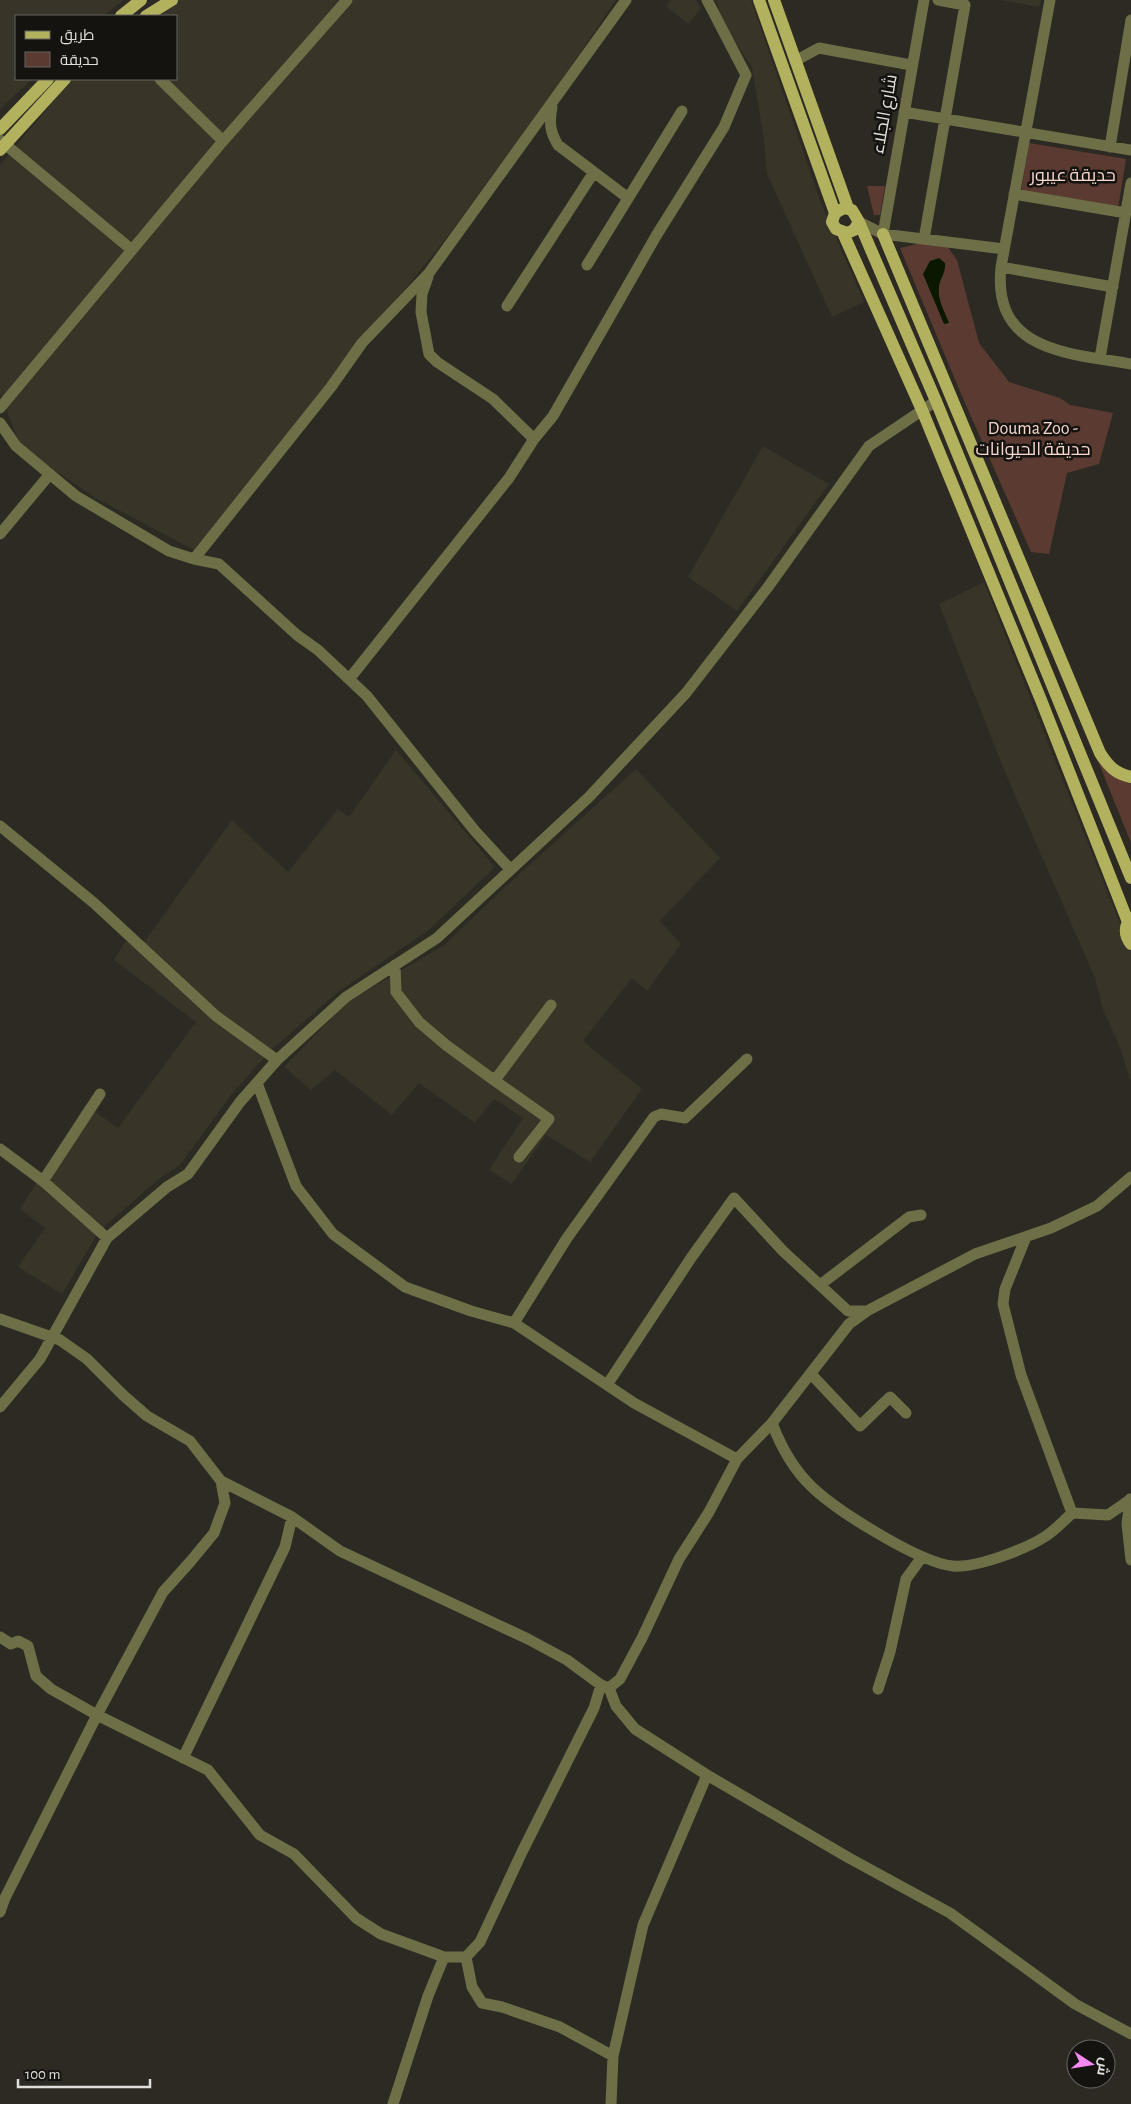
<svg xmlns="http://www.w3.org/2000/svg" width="1131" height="2104" viewBox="0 0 1131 2104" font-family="'Alegreya Sans',Cairo,sans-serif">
  <rect width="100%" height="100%" fill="#2d2a23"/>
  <path fill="#393428" d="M 0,0 L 124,0 L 103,16 L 16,16 L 16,79 L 32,79 L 0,109 Z
    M 168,0 L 616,0 L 561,81 L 444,241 L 194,550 L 94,497 L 21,447 L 0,393 L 0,165 L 72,79 L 176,79 L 176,16 L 146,16 Z
    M 671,0 L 696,0 L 701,8 L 688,24 L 666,6 Z
    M 716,0 L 751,0 L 821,203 L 864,302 L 832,317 L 767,174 L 764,139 L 752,67 L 724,25 Z
    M 1001,0 L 1041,0 L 1039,7 Z
    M 763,446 L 829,484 L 737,611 L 688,577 Z
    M 984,582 L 1131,951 L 1131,1081 L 1118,1042 L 1103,1010 L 1095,978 L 1004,770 L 939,604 Z
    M 396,750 L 495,867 L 430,929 L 338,992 L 269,1052 L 231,1095 L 180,1165 L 160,1178 L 99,1231 L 62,1294 L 18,1267 L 45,1228 L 20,1209 L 85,1105 L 118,1128 L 196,1022 L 114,960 L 125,942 L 145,941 L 232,820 L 288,872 L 338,809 L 349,817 Z
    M 636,769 L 720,858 L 660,921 L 681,944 L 647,991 L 632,978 L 583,1041 L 642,1089 L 590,1162 L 546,1135 L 512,1184 L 489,1170 L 523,1118 L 494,1099 L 475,1123 L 419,1083 L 392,1115 L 335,1070 L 311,1090 L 284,1067 L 347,1002 L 443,946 L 517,876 Z"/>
  <path fill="#5b3b31" d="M 1029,143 L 1126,159 L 1118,208 L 1021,192 Z
    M 867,186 L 885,186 L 880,215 L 874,215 Z
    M 921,243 L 946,245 L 957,260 L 979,343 L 1009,382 L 1060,398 L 1070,405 L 1113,413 L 1099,464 L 1067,473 L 1049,554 L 1031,552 L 965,403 L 900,248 Z
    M 1098,761 L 1108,771 L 1131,781 L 1131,843 Z"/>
  <path fill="#0a1800" d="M 939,258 L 945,263 C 946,273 940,278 939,287 C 937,299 945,312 949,323 L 944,324 L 923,274 L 930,261 Z"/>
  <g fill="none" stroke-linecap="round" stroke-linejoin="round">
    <path stroke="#6e6e47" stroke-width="11" d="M 1050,0 L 1001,267 C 992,352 1069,353 1131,364
      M 795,61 L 819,48 L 911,65
      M 160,79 L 223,141
      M 552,107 C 549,123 550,132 558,145 L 628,198
      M 904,112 L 1131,150
      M 0,140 L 132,250
      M 1110,147 L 1131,20
      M 1014,194 L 1126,213
      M 859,222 L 883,234 L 1004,249
      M 883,234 L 924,0
      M 924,239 L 965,5 L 938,0
      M 587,265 L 682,111
      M 1001,267 L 1113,287
      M 428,277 L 422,294 L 421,312 L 429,354 L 437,362 L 493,399 L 534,439
      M 507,306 L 594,172
      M 1100,358 L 1131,183
      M 0,408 L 223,141 L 347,0
      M 0,423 L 16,446 L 76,496 L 169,551 L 194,559 L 219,564 L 297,635 L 318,650 L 367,696 L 475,831 L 510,869
      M 0,534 L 50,474
      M 194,559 L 331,387 L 362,343 L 429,273 L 626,0
      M 350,678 L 509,478 L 534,439 L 553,416 L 656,236 L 724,127 L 746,75 L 707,0
      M 0,826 L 94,903 L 216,1016 L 277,1060
      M 395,965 L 396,992 L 419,1022 L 446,1045 L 491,1078 L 498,1076 L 551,1005
      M 491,1078 L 549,1119 L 519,1157
      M 257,1083 L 296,1186 L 333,1234 L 405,1287 L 471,1311 L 514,1323 L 634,1403 L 737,1459
      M 0,1149 L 43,1181 L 107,1238
      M 43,1181 L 100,1094
      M 1026,1237 L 1005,1289 L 1003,1304 L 1021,1375 L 1072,1513
      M 820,1285 L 909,1217 L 921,1215
      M 0,1319 L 60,1340 L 87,1359 L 123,1395 L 147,1416 L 190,1441 L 221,1481 L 292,1517 L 340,1551 L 528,1639 L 567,1660 L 601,1685 L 609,1688 L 620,1679 L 642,1638 L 679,1559 L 709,1512 L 737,1459 L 772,1423 L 849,1324 L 867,1311 L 975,1254 L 1051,1228 L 1097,1206 L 1131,1177
      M 514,1323 L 567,1238 L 654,1117 L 661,1114 L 685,1118 L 747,1059
      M 811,1374 L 860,1426 L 890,1397 L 906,1413
      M 607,1385 L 691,1258 L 734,1198 L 783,1251 L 848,1311 L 867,1311
      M 0,1407 L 40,1359 L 107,1238 L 167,1187 L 188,1174 L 240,1102 L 277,1060 L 346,997 L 437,938 L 589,797 L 686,693 L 768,587 L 869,446 L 936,401
      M 772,1423 C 781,1447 793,1469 812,1487 C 837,1511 920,1563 953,1566 C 977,1568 1026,1549 1046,1536 C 1055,1530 1064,1521 1072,1513 L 1108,1515 L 1131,1499
      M 1130,1499 L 1127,1524 L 1131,1560
      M 0,1637 L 11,1644 L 18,1641 L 28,1646 L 36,1676 L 51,1689 L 97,1715 L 208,1770 L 260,1835 L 294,1854 L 356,1918 L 381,1934 L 444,1957 L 466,1957 L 480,1942 L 522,1852 L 594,1708 L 601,1685
      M 609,1688 L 616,1706 L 635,1729 L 707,1775 L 849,1858 L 950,1913 L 1075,2004 L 1131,2034
      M 878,1689 L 890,1652 L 906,1579 L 922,1557
      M 183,1758 L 285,1547 L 292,1517
      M 0,1912 L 5,1898 L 97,1715 L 163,1592 L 190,1562 L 214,1533 L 225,1503 L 221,1481
      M 466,1957 L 472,1987 L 482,2003 L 502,2007 L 560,2027 L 613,2056
      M 393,2104 L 428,1996 L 444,1957
      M 611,2104 L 613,2056 L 643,1925 L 707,1775"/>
    <path stroke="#b2b25e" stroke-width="12" d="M 759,0 L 835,213
      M 774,0 L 848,208
      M 121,16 L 141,0
      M 146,16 L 172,0
      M 0,129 L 48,79
      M 0,150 L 65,79
      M 844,208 L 852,210 L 859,222 L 854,230 L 847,233 L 836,229 L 832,222 L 835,213 Z
      M 859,222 L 936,401 L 1131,878
      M 843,233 L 922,410 L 1041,700 L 1128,922
      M 883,234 L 1100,753 C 1108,766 1116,774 1131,777
      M 1131,918 C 1124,926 1124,935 1131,944"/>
  </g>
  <g text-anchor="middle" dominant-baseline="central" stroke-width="5" stroke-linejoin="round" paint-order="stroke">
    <g font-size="18" fill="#e1dfdb" stroke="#141310">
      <text transform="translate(885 114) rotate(-80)">شارع الجلاء</text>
    </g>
    <g font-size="18" fill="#f7d7cd" stroke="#141310">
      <text x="1073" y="176">حديقة عيبور</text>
      <text x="1033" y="429">Douma Zoo -<tspan x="1033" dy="21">حديقة الحيوانات</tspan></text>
    </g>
  </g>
  <rect x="15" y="15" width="162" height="65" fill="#141310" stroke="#666561"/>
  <rect x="25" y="31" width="25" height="8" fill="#b2b25e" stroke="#666561"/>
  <text x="60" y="40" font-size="15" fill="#e1dfdb">طريق</text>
  <rect x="25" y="52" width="25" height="15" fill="#5b3b31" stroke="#666561"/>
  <text x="60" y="65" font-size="15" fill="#e1dfdb">حديقة</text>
  <g transform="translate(1091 2064) rotate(102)"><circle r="24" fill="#141310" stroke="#666561"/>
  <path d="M0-4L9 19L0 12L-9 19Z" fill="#f489f1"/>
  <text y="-8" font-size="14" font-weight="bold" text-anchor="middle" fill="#e1dfdb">ش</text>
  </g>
  <path d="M18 2079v8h132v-8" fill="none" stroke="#e1dfdb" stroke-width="2.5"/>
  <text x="25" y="2079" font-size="15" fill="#e1dfdb" stroke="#141310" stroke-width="4" paint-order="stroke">100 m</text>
</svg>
